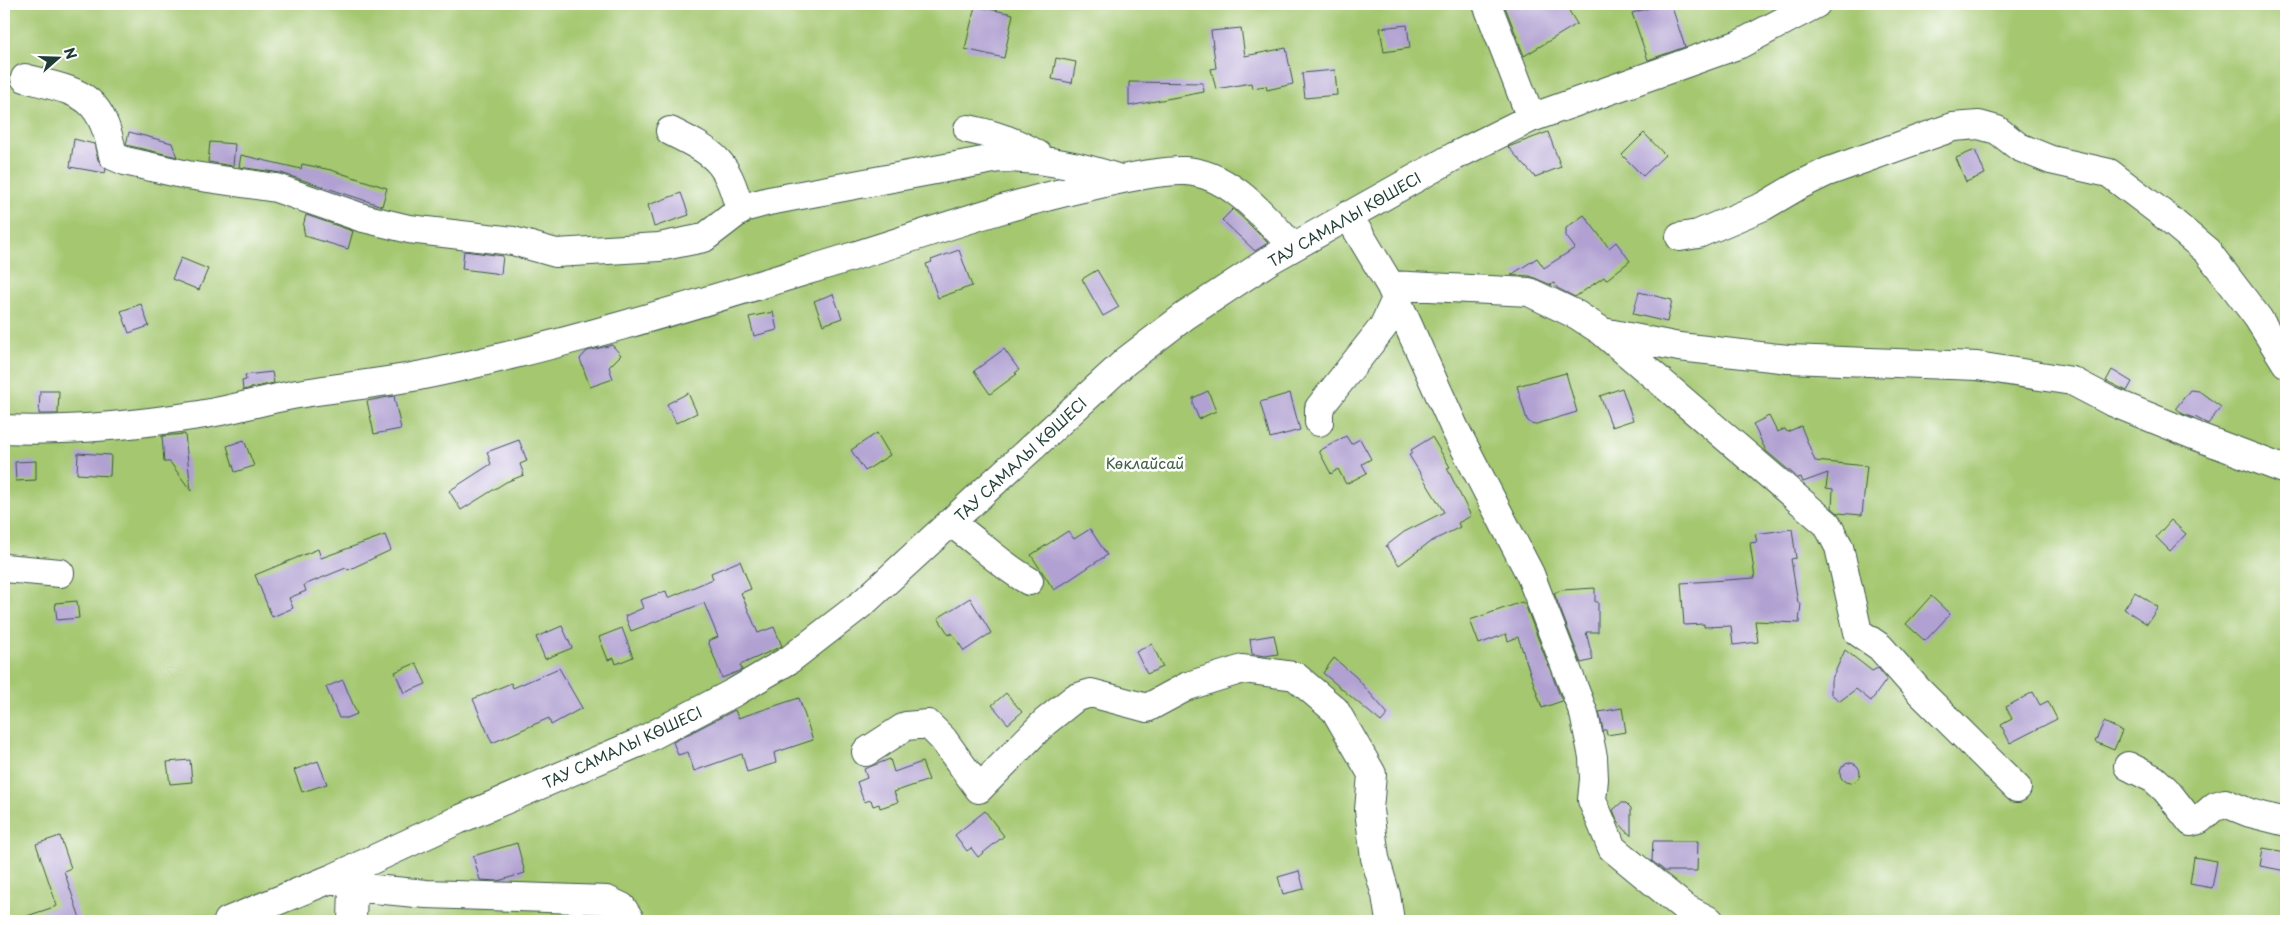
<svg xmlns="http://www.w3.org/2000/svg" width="2290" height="925" viewBox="0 0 2290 925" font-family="'Playpen Sans',sans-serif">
  <rect width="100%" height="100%" fill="#fff"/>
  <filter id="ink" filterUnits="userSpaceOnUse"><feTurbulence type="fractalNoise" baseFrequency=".02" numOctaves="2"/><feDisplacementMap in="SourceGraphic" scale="10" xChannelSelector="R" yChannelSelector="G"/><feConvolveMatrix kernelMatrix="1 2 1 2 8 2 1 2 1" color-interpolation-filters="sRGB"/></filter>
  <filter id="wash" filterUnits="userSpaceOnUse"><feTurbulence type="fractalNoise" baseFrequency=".0096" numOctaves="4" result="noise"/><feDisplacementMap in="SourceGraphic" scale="20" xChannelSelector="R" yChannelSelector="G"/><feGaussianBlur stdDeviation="1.12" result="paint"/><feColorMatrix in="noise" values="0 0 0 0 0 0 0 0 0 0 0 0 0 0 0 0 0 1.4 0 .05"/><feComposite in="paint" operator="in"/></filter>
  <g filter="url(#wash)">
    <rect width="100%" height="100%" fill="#ede7cb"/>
    <path fill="#a4c770" stroke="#628252" d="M 4,4 L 2286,4 L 2286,921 L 4,921 Z"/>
    <g id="blocks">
      <path fill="#b1a1d2" d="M 1504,4 L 1565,4 L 1577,24 L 1524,56 Z
        M 1648,4 L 1671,4 L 1685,47 L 1648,60 L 1632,13 L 1649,8 Z
        M 975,6 L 1013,14 L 1004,58 L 965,49 Z
        M 1407,25 L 1410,48 L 1384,52 L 1380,28 Z
        M 1241,28 L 1245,56 L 1286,48 L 1293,84 L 1267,90 L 1266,86 L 1252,88 L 1251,83 L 1216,89 L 1211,69 L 1216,68 L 1211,31 Z
        M 1056,58 L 1076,62 L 1072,83 L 1052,79 Z
        M 1335,70 L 1337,95 L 1305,98 L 1302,73 Z
        M 1129,82 L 1203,83 L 1204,92 L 1129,106 Z
        M 129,132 L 172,143 L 177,157 L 126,145 Z
        M 1548,132 L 1561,167 L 1535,177 L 1508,147 Z
        M 1644,133 L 1665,155 L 1643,176 L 1622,155 Z
        M 74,139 L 94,144 L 98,160 L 106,169 L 105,173 L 70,167 Z
        M 210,142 L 235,144 L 233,166 L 208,162 Z
        M 1975,150 L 1985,174 L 1966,182 L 1956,158 Z
        M 241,155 L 301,169 L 302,164 L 331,170 L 387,188 L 382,206 L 281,173 L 239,167 Z
        M 681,193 L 689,215 L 654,227 L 648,205 Z
        M 1233,209 L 1247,222 L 1268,243 L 1255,251 L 1222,220 Z
        M 306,215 L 353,231 L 348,249 L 305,236 L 303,226 Z
        M 1584,215 L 1609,248 L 1616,242 L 1630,261 L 1606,280 L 1604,277 L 1575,297 L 1557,288 L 1554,283 L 1551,285 L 1530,276 L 1511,275 L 1537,258 L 1544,268 L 1575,248 L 1566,236 L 1566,228 Z
        M 959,250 L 972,286 L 938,298 L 926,264 L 932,262 L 931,260 Z
        M 464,251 L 503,256 L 501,274 L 462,269 Z
        M 181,258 L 208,269 L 199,290 L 172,279 Z
        M 1097,270 L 1119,307 L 1103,316 L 1082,279 Z
        M 1639,292 L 1672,300 L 1667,322 L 1633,314 Z
        M 833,294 L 842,318 L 823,325 L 814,301 Z
        M 141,304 L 149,326 L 129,333 L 121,311 Z
        M 773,312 L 777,330 L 754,336 L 749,317 Z
        M 612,345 L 621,355 L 609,367 L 613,379 L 590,387 L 580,359 L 587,351 Z
        M 1004,349 L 1019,370 L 1015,373 L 1017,374 L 990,394 L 974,371 Z
        M 2112,370 L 2132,382 L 2127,391 L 2106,381 Z
        M 272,372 L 274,383 L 243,390 L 242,381 L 246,380 L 245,375 Z
        M 1566,373 L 1577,412 L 1533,425 L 1527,420 L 1517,386 Z
        M 1622,388 L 1633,420 L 1612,427 L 1600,396 Z
        M 2190,390 L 2199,391 L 2221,407 L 2208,424 L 2195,417 L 2194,418 L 2183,414 L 2176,408 Z
        M 40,391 L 59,391 L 58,414 L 39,414 Z
        M 1208,391 L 1216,411 L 1199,419 L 1193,405 L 1193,398 Z
        M 688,393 L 697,413 L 676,423 L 667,404 Z
        M 1290,393 L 1300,430 L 1270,438 L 1260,402 Z
        M 394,396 L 401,429 L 374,434 L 367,401 Z
        M 1769,416 L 1777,432 L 1785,429 L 1787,432 L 1801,426 L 1815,461 L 1867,466 L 1862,515 L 1838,513 L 1832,508 L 1833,489 L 1826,488 L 1828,473 L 1803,482 L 1801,477 L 1798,478 L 1766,451 L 1753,424 Z
        M 877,433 L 890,455 L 865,471 L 851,450 Z
        M 185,434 L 191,491 L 170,462 L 164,462 L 162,436 Z
        M 1346,436 L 1351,444 L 1360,439 L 1371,459 L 1362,464 L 1367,473 L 1346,484 L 1338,469 L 1331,474 L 1319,451 Z
        M 1432,437 L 1450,467 L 1447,468 L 1471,516 L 1458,523 L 1460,527 L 1430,542 L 1399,565 L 1386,546 L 1404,532 L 1444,512 L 1409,455 L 1413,453 L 1411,450 Z
        M 244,440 L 254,466 L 235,472 L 227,446 Z
        M 519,440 L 527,461 L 520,464 L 524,475 L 506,482 L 461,510 L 449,491 L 491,464 L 487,452 Z
        M 78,453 L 111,455 L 110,476 L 77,474 Z
        M 36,461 L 36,480 L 16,481 L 15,462 Z
        M 2171,520 L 2186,534 L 2170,551 L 2156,537 Z
        M 1090,529 L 1107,555 L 1054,590 L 1031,555 L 1068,531 L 1074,539 Z
        M 1792,529 L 1796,558 L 1791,559 L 1798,603 L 1801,603 L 1799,623 L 1755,621 L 1758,642 L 1733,645 L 1731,626 L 1704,627 L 1704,624 L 1684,625 L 1681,583 L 1755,578 L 1750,543 L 1757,542 L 1755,534 Z
        M 385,535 L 391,550 L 348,570 L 346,568 L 304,585 L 306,591 L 289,598 L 293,608 L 272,617 L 255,575 L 318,549 L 321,558 Z
        M 740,561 L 751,589 L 741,593 L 758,633 L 774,627 L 782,646 L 780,647 L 740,665 L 742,670 L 722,678 L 708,641 L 718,637 L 704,603 L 631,631 L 625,616 L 643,608 L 640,600 L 666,591 L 668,598 L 713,579 L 711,573 Z
        M 1595,588 L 1595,602 L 1598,602 L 1598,632 L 1586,632 L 1593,660 L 1581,663 L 1554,593 L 1562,590 Z
        M 2135,592 L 2158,607 L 2147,624 L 2124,609 Z
        M 1931,596 L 1950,614 L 1925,641 L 1906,624 Z
        M 970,598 L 991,633 L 964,651 L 952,633 L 949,635 L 938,618 Z
        M 77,601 L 79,618 L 57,620 L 55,603 Z
        M 1522,602 L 1525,604 L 1562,701 L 1542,708 L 1518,637 L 1508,641 L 1506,634 L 1479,644 L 1470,620 Z
        M 562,626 L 572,648 L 545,659 L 536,637 Z
        M 622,628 L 633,657 L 616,664 L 614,658 L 608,660 L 599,637 Z
        M 1274,635 L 1278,654 L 1265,656 L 1252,654 L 1250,639 Z
        M 1152,644 L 1163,667 L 1147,674 L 1136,652 Z
        M 1845,650 L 1872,671 L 1878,668 L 1887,679 L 1871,701 L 1856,689 L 1840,701 L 1831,694 L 1831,681 Z
        M 1334,658 L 1356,677 L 1388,714 L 1381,722 L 1323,673 Z
        M 416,663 L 426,684 L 404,693 L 395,672 Z
        M 559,668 L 582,708 L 551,725 L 549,718 L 492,743 L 473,699 L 511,683 L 513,688 Z
        M 343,680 L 357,714 L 347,718 L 339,718 L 326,687 Z
        M 2033,692 L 2040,705 L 2048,701 L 2057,719 L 2010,743 L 2001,725 L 2012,719 L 2006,707 Z
        M 1006,693 L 1022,712 L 1008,724 L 992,705 Z
        M 799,698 L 813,740 L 774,753 L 776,763 L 747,772 L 742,754 L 694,771 L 688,752 L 678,755 L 673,742 L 735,710 L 738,718 Z
        M 1622,708 L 1626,732 L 1607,735 L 1606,730 L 1603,730 L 1599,712 Z
        M 2104,722 L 2122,731 L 2114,750 L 2095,742 Z
        M 890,759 L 894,772 L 922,762 L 929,780 L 894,792 L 898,802 L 880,808 L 879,804 L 873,806 L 871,800 L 864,802 L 857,782 L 867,778 L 864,769 Z
        M 190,760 L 192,782 L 170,784 L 167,762 Z
        M 318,761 L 327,784 L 302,792 L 294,770 Z
        M1840 773a10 10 0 1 1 20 0a10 10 0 1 1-20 0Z
        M 1621,803 L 1626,803 L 1631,808 L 1631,836 L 1618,822 L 1613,810 Z
        M 985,811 L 1004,836 L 978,857 L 971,848 L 967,851 L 955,835 Z
        M 60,836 L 71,868 L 64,871 L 81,921 L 24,921 L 24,917 L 57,906 L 36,844 Z
        M 1653,841 L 1698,841 L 1697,871 L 1665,871 L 1652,861 Z
        M 517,843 L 525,873 L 498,881 L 480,880 L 473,856 Z
        M 2263,848 L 2286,852 L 2286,871 L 2260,866 Z
        M 2194,857 L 2217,861 L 2212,888 L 2190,884 Z
        M 1299,871 L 1304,889 L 1283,894 L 1278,877 Z"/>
    </g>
  </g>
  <g filter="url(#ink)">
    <use href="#blocks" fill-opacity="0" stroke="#3e564b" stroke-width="1"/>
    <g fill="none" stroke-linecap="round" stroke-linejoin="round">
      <defs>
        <path id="minor" d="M 1487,4 L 1531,118
          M 25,78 C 81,93 101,93 113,156 L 125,161 L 187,175 L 276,188 L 363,218 L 409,229 L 513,241 L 556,253 L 659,247 L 704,238 L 743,208 L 769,201 L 999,158 C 1039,158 1079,165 1117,178
          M 968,129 C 993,134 1017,142 1038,155
          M 670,131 C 716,154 727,160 740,211
          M 1348,215 L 1390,285 L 1455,429 L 1530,574 L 1584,714 L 1593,757 L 1594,779 L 1592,800 L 1612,848 L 1685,908 L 1710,921
          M 1680,237 L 1698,234 L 1764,206 L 1798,186 L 1827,172 L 1953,127 L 1979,125 L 1997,130 L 2019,147 L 2051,160 L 2109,173 L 2164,215 L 2207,251 L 2258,318 L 2286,363
          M 1390,285 L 1529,292 L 1577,315 L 1603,332 L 1679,347 L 1788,359 L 1977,366 L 2072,381 L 2110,401 L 2196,436 L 2286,470
          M 1604,333 L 1827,524 L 1839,547 L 1858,632 L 1880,647 L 1918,690 L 2017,788
          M 1319,422 L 1319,408 L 1383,327 L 1396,299
          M 4,429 C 69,432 135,425 199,415 C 231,410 261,401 292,395 C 339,387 386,383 433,373 C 574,343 713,299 851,257 C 931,232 1009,204 1091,186 C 1116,180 1160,170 1185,171 C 1229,173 1265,217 1293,247
          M 951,523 C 979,542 1000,565 1029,581
          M 4,568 L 60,573
          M 866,752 L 906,726 L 928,724 L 943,739 L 979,789 L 1045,722 L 1075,698 L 1091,693 L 1147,708 L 1188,686 L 1243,669 L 1295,676 L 1335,710 L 1372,774 L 1369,810 L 1375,858 L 1386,895 L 1390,921
          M 2128,766 L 2154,779 L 2166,790 L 2191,822 L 2199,820 L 2215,806 L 2225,803 L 2250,813 L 2286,822
          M 350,871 L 353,887 L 352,921
          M 333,878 L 353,887 L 426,894 L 607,900 L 622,907 L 631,921
          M 228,921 L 333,878 L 458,820 L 638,743 L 735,692 L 789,660 L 864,602 L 1126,361 L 1185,316 L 1270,260 L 1455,156 L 1531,118 L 1740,44 L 1816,4"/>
      </defs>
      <use href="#minor" stroke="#3e564b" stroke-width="30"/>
      <use href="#minor" stroke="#fff" stroke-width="28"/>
    </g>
  </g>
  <g text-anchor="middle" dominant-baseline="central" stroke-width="5" stroke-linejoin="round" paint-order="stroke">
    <g font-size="15" fill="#1f3d34" stroke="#fff">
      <text transform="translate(1344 219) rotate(-30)">ТАУ САМАЛЫ КӨШЕСІ</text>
      <text transform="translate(1020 459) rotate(-43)">ТАУ САМАЛЫ КӨШЕСІ</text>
      <text transform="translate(622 747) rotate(-25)">ТАУ САМАЛЫ КӨШЕСІ</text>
    </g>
    <g font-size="15" fill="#406043" stroke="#fff">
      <text x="1145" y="462">Көклайсай</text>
    </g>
  </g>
  <rect width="2290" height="925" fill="none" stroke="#fff" stroke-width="20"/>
  <g transform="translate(58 58) rotate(70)" stroke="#ffffff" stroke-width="4" paint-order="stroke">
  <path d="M0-4L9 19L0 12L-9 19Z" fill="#1f3d34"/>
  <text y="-8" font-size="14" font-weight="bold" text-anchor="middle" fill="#1f3d34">N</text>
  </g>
</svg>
